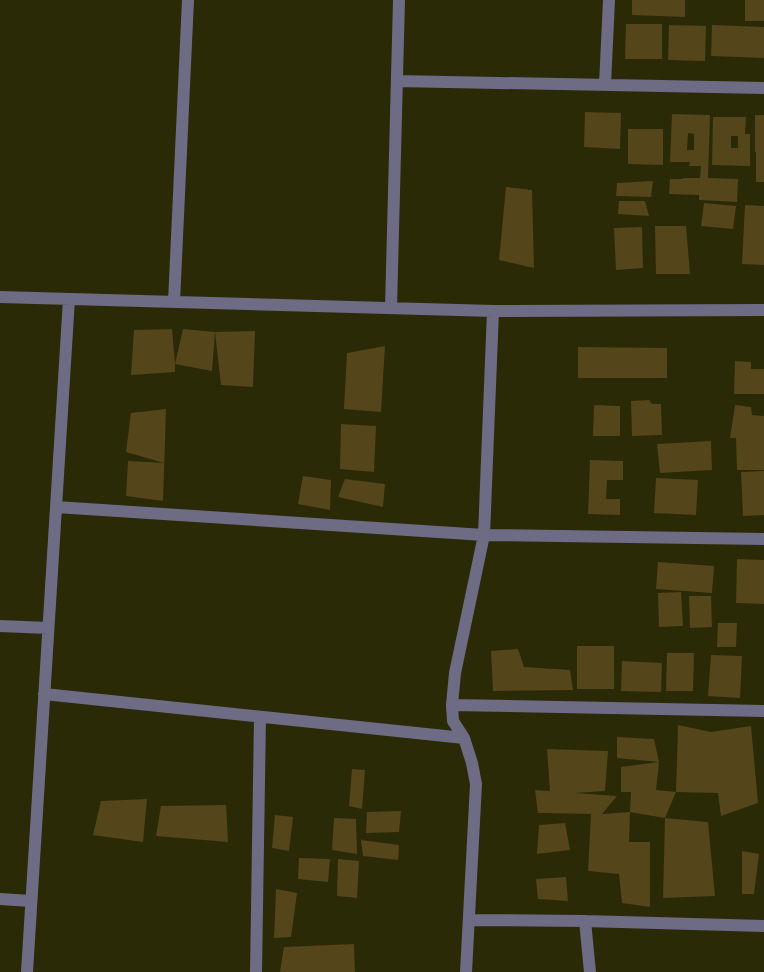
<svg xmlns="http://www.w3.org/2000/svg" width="764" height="972" viewBox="0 0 764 972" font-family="Quicksand,sans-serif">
  <rect width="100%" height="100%" fill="#2a2a07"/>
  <path fill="#54451a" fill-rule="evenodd" d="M 632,0 L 685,0 L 685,17 L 632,15 Z
    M 745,0 L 764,0 L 764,21 L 745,21 Z
    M 626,24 L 662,24 L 662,59 L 625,59 Z
    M 669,25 L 706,26 L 705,61 L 668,60 Z
    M 712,25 L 764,27 L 764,58 L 711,56 Z
    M 585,112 L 621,113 L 620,149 L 584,147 Z
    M 672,114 L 710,115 L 708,178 L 738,179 L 737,202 L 699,200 L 699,195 L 669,194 L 670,179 L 683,179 L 683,178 L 700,178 L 701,166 L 689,166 L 690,162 L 670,162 ZM 688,133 L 694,134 L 694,150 L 687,150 Z
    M 755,115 L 764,115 L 764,182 L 756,182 L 756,152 L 755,152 Z
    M 713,117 L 746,117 L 745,134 L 750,134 L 750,166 L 712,165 ZM 731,136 L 738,136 L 738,148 L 731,148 Z
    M 628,129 L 663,129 L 663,165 L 628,164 Z
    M 653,181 L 651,197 L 616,196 L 617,183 Z
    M 506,187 L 532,190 L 534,268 L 499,260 Z
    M 619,201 L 645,201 L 649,216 L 618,214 Z
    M 704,203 L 736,206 L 733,229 L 701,226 Z
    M 745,205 L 764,206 L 764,265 L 742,264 Z
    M 655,226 L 686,226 L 690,274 L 656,274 Z
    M 642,227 L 643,268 L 616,270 L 614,228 Z
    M 172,329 L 175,364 L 183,329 L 215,332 L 255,331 L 253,387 L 221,385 L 215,332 L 212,371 L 175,364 L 175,372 L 131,375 L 134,330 Z
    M 385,346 L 381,412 L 344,409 L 347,353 Z
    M 578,347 L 667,348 L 667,378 L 578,378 Z
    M 735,361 L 751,362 L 751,369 L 764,369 L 764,394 L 734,394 Z
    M 649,400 L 652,404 L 661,404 L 662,435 L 632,436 L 631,401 Z
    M 594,405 L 620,406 L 620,436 L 593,436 Z
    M 735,405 L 751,407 L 752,415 L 764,416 L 764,470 L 737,470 L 736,438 L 730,438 Z
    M 166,409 L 163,501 L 126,496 L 128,461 L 164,463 L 126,452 L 131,413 Z
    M 341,424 L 376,426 L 374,472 L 340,469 Z
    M 711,441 L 712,470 L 660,473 L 657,444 Z
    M 590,460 L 623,461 L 623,480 L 607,480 L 606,499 L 620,499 L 620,515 L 588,514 Z
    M 764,471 L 764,515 L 743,516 L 741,472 Z
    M 303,476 L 331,480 L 330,510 L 298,504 Z
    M 656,478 L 698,480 L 696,515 L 654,513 Z
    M 345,479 L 385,484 L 383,507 L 338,497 Z
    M 737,559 L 764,560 L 764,604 L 736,603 Z
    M 658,562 L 714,566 L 712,593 L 656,589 Z
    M 681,592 L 683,626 L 659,627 L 658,593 Z
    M 689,596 L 711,596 L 712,627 L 690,628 Z
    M 718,623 L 737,623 L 736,647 L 717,647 Z
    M 577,646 L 614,646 L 614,689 L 577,689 Z
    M 518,649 L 524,667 L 570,670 L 573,690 L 493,691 L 491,651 Z
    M 667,653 L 694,653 L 693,691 L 666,691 Z
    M 711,655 L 742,656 L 740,698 L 708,696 Z
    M 622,661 L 662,663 L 661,692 L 621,691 Z
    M 678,725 L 711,732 L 751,726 L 758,803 L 721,816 L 718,793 L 676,792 L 665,818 L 630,812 L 631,792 L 621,792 L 621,767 L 659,762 L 617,758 L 617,737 L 654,739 L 659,762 L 656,790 L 676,792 Z
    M 547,749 L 608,751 L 605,791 L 575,793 L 617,796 L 602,814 L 630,812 L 629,842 L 650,842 L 650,907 L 622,903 L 619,874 L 588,871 L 591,814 L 598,814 L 538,813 L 535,790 L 550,791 Z
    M 352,769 L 365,770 L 362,809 L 349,806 Z
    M 147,799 L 143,842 L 93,835 L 101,801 Z
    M 226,805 L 228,842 L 156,836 L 161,806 Z
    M 401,811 L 399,832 L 366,833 L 367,812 Z
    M 275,815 L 293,817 L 289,851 L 272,848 Z
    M 334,818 L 356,819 L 357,854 L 332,850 Z
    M 665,818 L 708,822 L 715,896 L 663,898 Z
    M 565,823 L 570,850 L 537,854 L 539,825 Z
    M 361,840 L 399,845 L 398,860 L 363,856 Z
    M 742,851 L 759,854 L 754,894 L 742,894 Z
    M 299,858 L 330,859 L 328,882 L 298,879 Z
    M 338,859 L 359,861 L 357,898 L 337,896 Z
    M 566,877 L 568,901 L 538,899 L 536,879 Z
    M 276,889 L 297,893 L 291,937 L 274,938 Z
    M 354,944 L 355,972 L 280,972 L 284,947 Z"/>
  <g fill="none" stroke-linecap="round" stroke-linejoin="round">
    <path stroke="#6e6b85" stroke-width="12" d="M 397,81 L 764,88
      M 605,85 L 609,0
      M 0,297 L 493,311 L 764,310
      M 174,302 L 188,0
      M 391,308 L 399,0
      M 56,507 L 484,535 L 764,539
      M 0,626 L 48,628
      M 44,694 L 464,738
      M 452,705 L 764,711
      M 0,899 L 31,901
      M 469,920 L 585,921 L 764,926
      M 585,921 L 590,972
      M 27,972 L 69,299
      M 256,972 L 260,717
      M 466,972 L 476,784 L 472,763 L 464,738 L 453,721 L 452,705 L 455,673 L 484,535 L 493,311"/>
  </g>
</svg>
